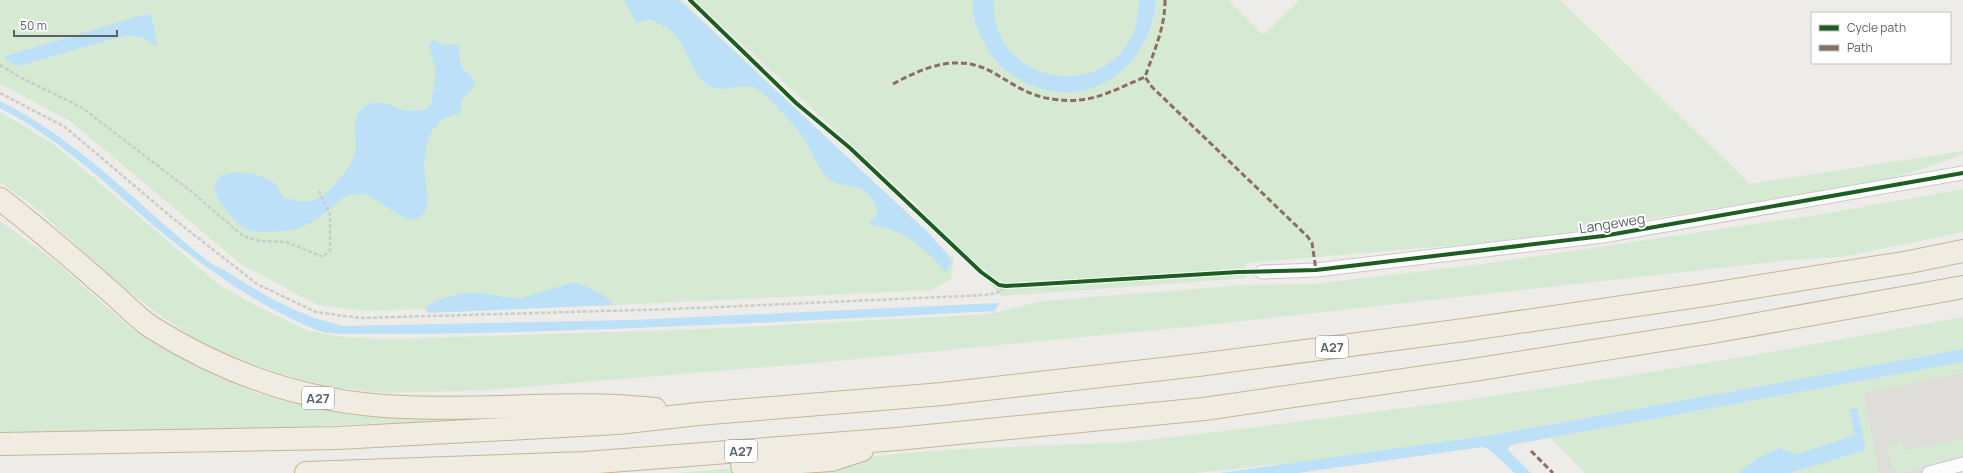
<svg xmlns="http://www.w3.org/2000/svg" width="1963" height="473" viewBox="0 0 1963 473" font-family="Manrope,sans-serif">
  <rect width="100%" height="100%" fill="#edece8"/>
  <path fill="#deddd9" d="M 1963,356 L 1963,473 L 1872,473 L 1852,378 Z"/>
  <path fill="#d6e9d3" d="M 0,0 L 681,0 L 954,259 L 951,279 L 932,290 L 614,305 L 612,302 L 366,311 L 318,305 L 241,264 L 69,120 L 0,84 Z
    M 694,0 L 973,0 L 973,16 L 976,27 L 996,62 L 1065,92 L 1143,47 L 1150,31 L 1155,14 L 1156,0 L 1228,0 L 1263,35 L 1300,0 L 1560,0 L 1743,177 L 1749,184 L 1963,151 L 1963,154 L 1931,166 L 1882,181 L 1563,233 L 1481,243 L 1247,263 L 1244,268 L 1246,278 L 1001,296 L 916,204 Z
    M 994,0 L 1139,0 C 1138,11 1138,23 1133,33 C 1101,106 989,81 994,0 Z
    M 0,112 L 55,145 L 218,284 L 255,305 L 309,331 L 343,337 L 392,339 L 705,329 L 989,314 L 1042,301 L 1246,285 L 1313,284 L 1490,263 L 1613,245 L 1823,214 L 1963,189 L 1963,232 L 1842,257 L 1791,260 L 1198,326 L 804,364 L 490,390 L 384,393 L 324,386 L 278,373 L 224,354 L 195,340 L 141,301 L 113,279 L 35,207 L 0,182 Z
    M 0,221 L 56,262 L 130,328 L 196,365 L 259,394 L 316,407 L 345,411 L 493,419 L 164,432 L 0,433 Z
    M 1963,317 L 1963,349 L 1492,435 L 1316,460 L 1195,473 L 677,473 L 944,450 L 1128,442 L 1242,429 L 1458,401 L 1600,380 L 1754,355 Z
    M 1963,362 L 1963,373 L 1864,393 L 1879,473 L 1790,473 L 1866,450 L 1857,407 L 1849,410 L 1855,435 L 1797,454 L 1780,448 L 1758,458 L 1738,473 L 1585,473 L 1550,437 Z
    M 1963,439 L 1963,457 L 1902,473 L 1896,472 C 1890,467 1888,454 1889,446 L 1901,441 L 1904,450 Z"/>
  <path fill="#bbe0f8" d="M 624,0 L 679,0 L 931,235 L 952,261 L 946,273 C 929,251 901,227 871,225 L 870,222 L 875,218 L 878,210 C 864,175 843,194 826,176 C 816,165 812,152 805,140 C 798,129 768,95 757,89 C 741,80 719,97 705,83 C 685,65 687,34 657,23 C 655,22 651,19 649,19 C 645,20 641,22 637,23 Z
    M 973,0 L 994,0 C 989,81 1101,106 1133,33 C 1138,23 1138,11 1139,0 L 1156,0 C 1152,68 1085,115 1022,81 C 1004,71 991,59 983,41 C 976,27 971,15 973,0 Z
    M 147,14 L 150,14 L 154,26 L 157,46 L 141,37 L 127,35 L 22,65 L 17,66 L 5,59 L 5,56 Z
    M 433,40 L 445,45 L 454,44 L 459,46 C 460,54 459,64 464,70 C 469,75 472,75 475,82 L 472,89 L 462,100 L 460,114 C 428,116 422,152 425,179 C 426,188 430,200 426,209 C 423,216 418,218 412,220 L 399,215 L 365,193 C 359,194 352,194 347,196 C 342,197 338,203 335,205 C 324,214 314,222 302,227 C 292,231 261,233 251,231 C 239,228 222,207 217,197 C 204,163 259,170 274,183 C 279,187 281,193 284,198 C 312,206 323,200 341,177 C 347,169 352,164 355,154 C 359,137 347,114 369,104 C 381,99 393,107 404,110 C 411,111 418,111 425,110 L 431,105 L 435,80 L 435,68 L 429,46 Z
    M 0,101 C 79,140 138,205 205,259 C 212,265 221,268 229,273 C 265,296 301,317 344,326 L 631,320 L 999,303 L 995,311 C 821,320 648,329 475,333 C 439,334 403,334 368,334 C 350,333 331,336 314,329 C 252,303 196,262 145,218 C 99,177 55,136 0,108 Z
    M 574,282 C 585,286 608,295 614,305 L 429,313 L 425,310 L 425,307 L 438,300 L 463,293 L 482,293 L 518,299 Z
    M 1963,349 L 1963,362 L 1510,445 L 1508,450 L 1531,473 L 1515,473 L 1489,449 L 1483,447 L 1298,473 L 1220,473 L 1492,435 Z
    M 1857,407 L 1866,450 L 1790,473 L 1738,473 L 1758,458 L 1780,448 L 1797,454 L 1855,435 L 1849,410 Z"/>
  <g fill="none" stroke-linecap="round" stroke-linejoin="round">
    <defs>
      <path id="minor" d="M 1262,272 L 1316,270 L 1603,236 L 1963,173
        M 1929,473 L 1963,464"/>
      <path id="motorway" d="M 0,199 C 36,227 71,257 105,287 C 120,299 135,316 151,327 C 227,375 313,404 403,407 C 487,411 571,400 655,409
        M 0,444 L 338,438 L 618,423 L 698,414 L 942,394 L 1198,365 L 1464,330 L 1705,295 L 1909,262 L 1963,251
        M 742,466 L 831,460 L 862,450
        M 306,473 L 585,463 L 897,439 L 1204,409 L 1473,370 L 1713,332 L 1963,287"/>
    </defs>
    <use href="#minor" stroke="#cacaca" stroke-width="15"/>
    <use href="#motorway" stroke="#c5b594" stroke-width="24"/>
    <path stroke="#c9cecb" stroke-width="2.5" stroke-dasharray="4 2" stroke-linecap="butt" d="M 0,65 L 20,77 L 81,107 L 192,192 L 243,236 L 259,241 L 286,242 L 323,257 L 330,250 L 330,214 L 319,191
      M 0,93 L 65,127 L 175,220 L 257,284 L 316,312 L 360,318 L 674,309 L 986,295 L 997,293 L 1006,286"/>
    <use href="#minor" stroke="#fcfcfc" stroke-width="13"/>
    <use href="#motorway" stroke="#f0ece2" stroke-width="22"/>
    <path stroke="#8d6e63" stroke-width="3" stroke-dasharray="6 3" stroke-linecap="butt" d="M 1165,0 C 1165,28 1154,51 1145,77 L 1152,87 L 1308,237 L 1312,243 L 1316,270
      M 893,84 C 926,66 959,53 994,73 C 1013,84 1029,96 1052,99 C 1091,105 1111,91 1145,77
      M 1531,451 L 1553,473"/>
    <defs>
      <path id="cycleway" d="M 690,0 L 796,103 L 850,148 L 981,272 L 999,285 L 1006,286 L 1239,272 L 1316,270 L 1603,236 L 1963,173"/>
    </defs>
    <use href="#cycleway" stroke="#fff" stroke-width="6"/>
    <use href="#cycleway" stroke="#1b5e20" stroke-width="4"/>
  </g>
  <g text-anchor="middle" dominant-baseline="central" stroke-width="4" stroke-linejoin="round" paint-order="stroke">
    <g fill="#fff" stroke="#8e9094" stroke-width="1">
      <rect x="1316" y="336" width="32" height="22" rx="3"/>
      <rect x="302" y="387" width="32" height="22" rx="3"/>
      <rect x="725" y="440" width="32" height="22" rx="3"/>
    </g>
    <g font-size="13" font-weight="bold" fill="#5d6166">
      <text x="1332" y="347">A27</text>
      <text x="318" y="398">A27</text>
      <text x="741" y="451">A27</text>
    </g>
    <g font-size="14" fill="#5d6166" stroke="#fff">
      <text transform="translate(1612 223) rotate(-9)">Langeweg</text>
    </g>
  </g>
  <rect x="1811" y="12" width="140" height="52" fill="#ffffff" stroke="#bec0c2"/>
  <rect x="1819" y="25" width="20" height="6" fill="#1b5e20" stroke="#bec0c2"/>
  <text x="1847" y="32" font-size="12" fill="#5d6166">Cycle path</text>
  <rect x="1819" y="45" width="20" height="6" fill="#8d6e63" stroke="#bec0c2"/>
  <text x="1847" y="52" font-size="12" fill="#5d6166">Path</text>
  <path d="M14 30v6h103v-6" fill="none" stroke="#5d6166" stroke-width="2"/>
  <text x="20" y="30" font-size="12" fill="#5d6166" stroke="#ffffff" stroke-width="3" paint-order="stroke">50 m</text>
</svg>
